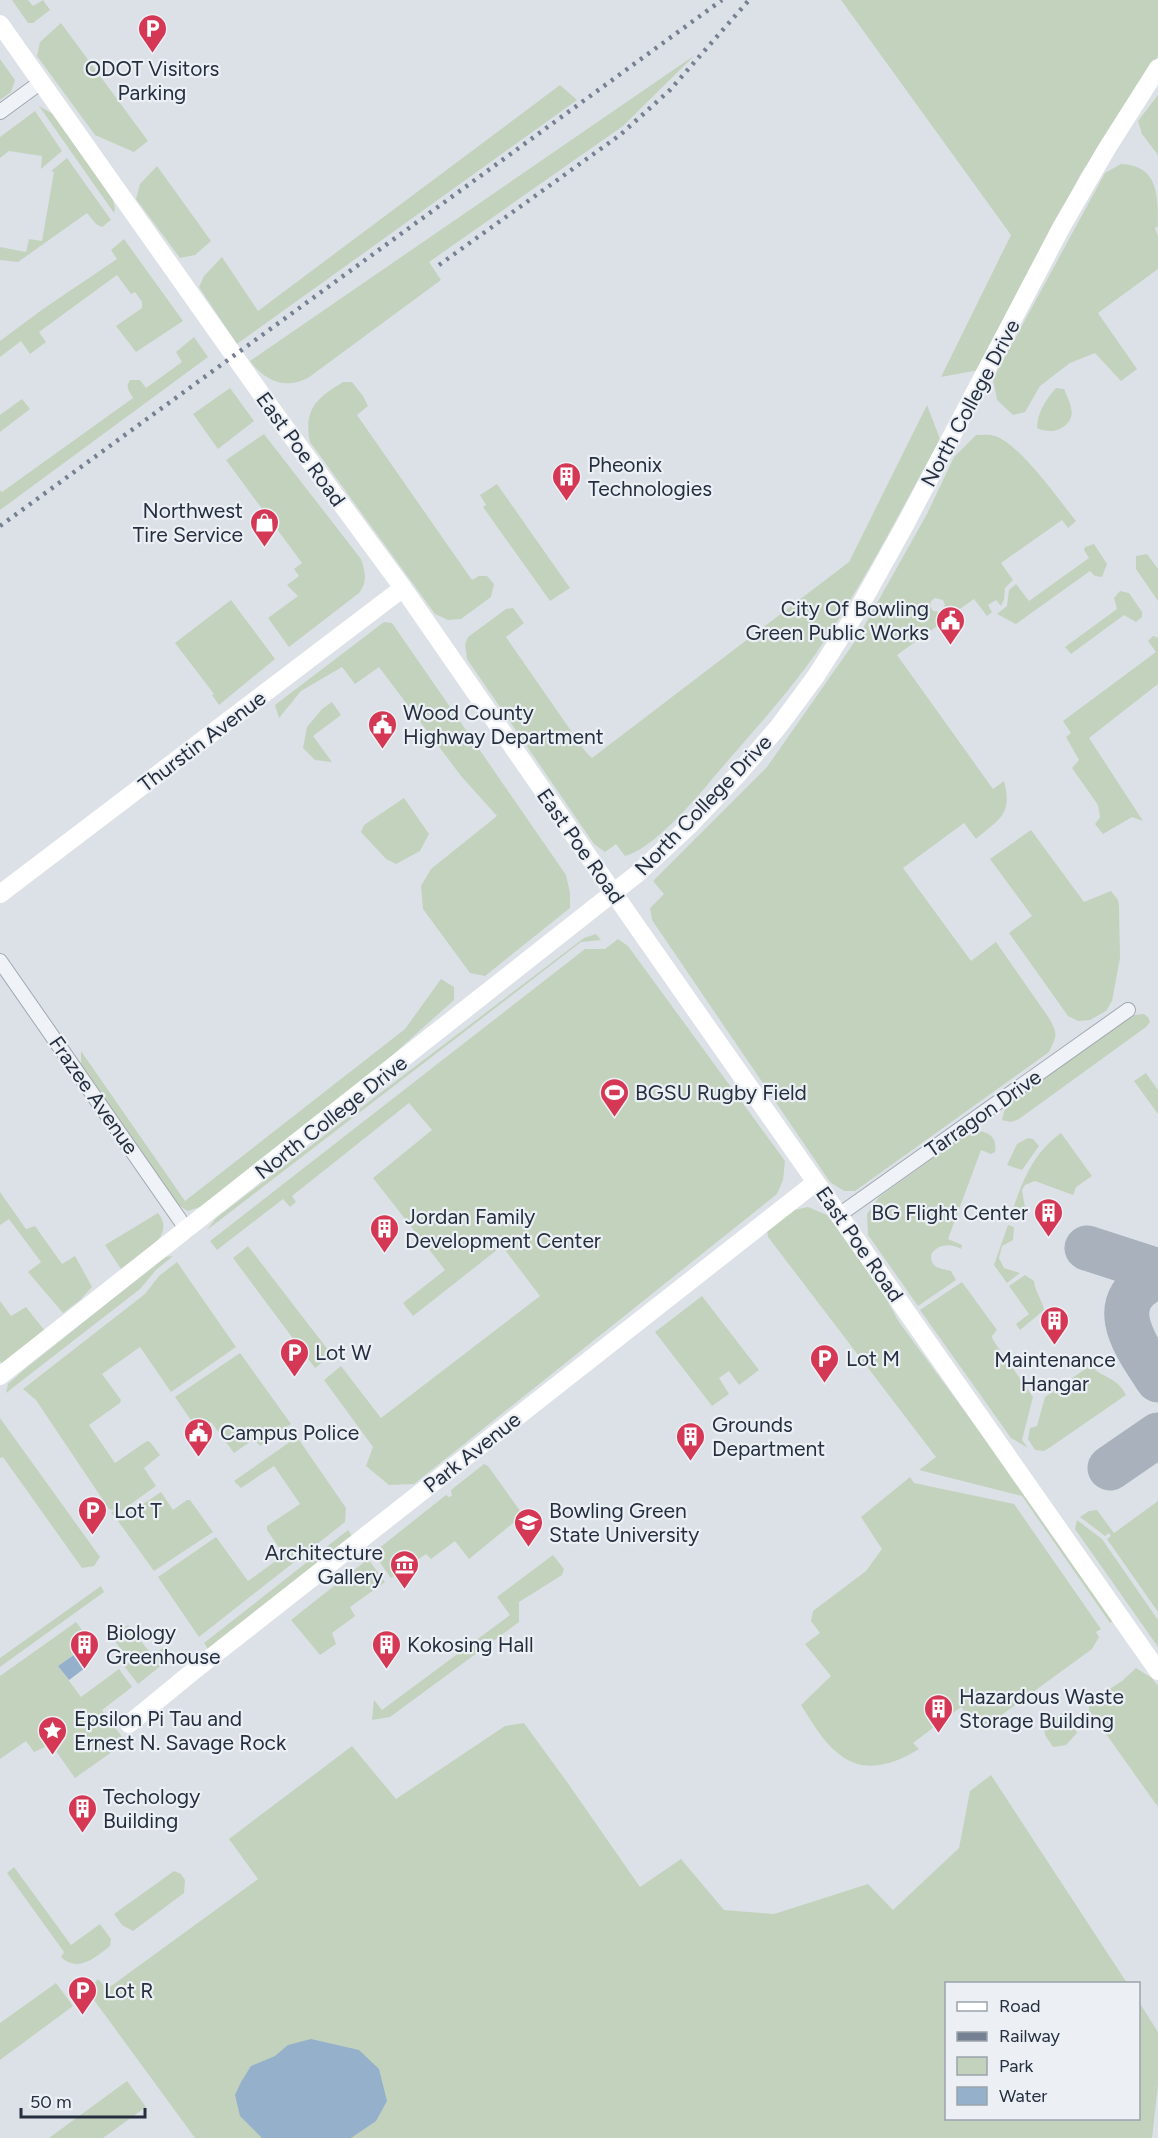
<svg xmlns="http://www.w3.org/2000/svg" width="1158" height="2138" viewBox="0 0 1158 2138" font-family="Figtree,sans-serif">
  <rect width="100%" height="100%" fill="#dce1e7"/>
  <path fill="#c3d2bd" d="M 12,0 L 28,0 L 33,6 L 43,0 L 50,10 L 33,23 L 28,23 Z
    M 841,0 L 1158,0 L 1158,56 L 1080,175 L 979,370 L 941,377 L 1011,235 Z
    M 61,23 L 148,141 L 134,152 L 95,135 L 37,56 L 40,42 Z
    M 695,55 L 623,126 L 429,262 L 441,280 L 308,378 C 284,390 264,380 250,361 Z
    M 0,59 L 15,80 L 11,92 L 0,100 Z
    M 560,85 L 577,100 L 237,344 L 199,287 L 204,276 L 222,257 L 258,311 Z
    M 1158,95 L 1158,155 L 1142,134 L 1138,121 Z
    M 39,106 L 53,114 L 113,200 L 115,208 L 114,213 Z
    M 35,111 L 62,151 L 41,169 L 42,156 L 9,151 L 0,158 L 0,137 Z
    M 67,158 L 111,220 L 102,227 L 96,224 L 87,213 L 18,262 L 0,260 L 0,247 L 26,252 L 29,239 L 42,241 L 54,172 L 51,171 Z
    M 1121,164 C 1158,165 1158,195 1158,226 L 1155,228 L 1158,236 L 1158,269 L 1098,313 L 1137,369 L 1121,381 L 1095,353 L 1070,363 L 1040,386 L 1025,412 L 1013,415 L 997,400 L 993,379 L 1105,173 Z
    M 157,166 L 211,241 L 195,255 L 180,258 L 136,199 L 140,184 Z
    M 124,239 L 183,321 L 136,352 L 116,326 L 142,308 L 142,302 L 135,292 L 131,294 L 117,275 L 39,332 L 46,342 L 30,354 L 21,341 L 0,357 L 0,341 L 43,309 L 117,259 L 111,250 Z
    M 194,337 L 208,357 L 0,510 L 0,490 L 2,492 L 133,398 C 129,390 125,388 130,380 L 140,380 L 146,388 L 182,362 L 176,352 Z
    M 343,382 L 352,382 L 363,396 L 368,406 L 357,415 L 472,580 L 479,576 L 487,576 L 494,584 L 491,597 L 461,619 L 448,620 L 435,614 L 310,442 C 303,409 317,398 343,382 Z
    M 230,388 L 254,421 L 218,449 L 193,414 Z
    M 1056,388 L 1064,389 C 1070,404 1079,418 1061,428 C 1054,433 1044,431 1037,428 C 1037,413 1046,399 1056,388 Z
    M 22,399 L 30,409 L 0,432 L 0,415 Z
    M 927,405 L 940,439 C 904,505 869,573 827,637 C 794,688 752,732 713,778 C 694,801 653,849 625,856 L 616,844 L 605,852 L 594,844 L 467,659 L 465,644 L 468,637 L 506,609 L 513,608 L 524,623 L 506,637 L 585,751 L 592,758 L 849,562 Z
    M 264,434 L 361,559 C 365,571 368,582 359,593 L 289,647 L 268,618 L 298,596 L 287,585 L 299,576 L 294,569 L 302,563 L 226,460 Z
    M 976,435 C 981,435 989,434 995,436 C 1020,444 1058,499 1076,521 L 1068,528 L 1062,520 L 1001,563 L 1013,580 L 1005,588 L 1004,599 L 1001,606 L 996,600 L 988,605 L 992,612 L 987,616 L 974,599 L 950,616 L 943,609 L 945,605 L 943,600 L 935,598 L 931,601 L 930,606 L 933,611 L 939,612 L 943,616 L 938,620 L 940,624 L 897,655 L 993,789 L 1004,781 C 1013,815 999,819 976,839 L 964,823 L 903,868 L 971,961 L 996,942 L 1049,1018 C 1058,1034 1057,1035 1049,1052 L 855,1191 L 844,1191 L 830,1182 L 652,920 L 650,908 L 664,894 L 653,881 L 767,767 L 858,637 L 927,514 L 954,457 Z
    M 497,484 L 570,588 L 550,601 L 483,507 L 486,505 L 480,495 Z
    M 1094,544 L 1107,564 L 1102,577 L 1095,576 L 1090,571 L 1016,624 L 997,614 L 1007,606 L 1009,590 L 1016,584 L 1029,601 L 1089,558 L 1084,550 L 1085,547 Z
    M 1147,554 L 1158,569 L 1158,601 L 1136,569 L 1136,556 Z
    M 1120,591 L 1129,593 L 1142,612 L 1142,617 L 1136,622 L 1124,615 L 1071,654 L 1065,647 L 1117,609 L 1114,598 Z
    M 231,600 L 275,659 L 219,705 L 212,695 L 214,694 L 175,643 Z
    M 384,622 L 392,623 L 566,875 L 570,893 L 570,908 L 485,976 L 470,973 L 423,909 L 421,886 L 431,869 L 497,816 L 461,776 L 379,667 L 355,684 L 342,667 L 301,691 L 279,718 L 275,705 Z
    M 1153,636 L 1158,638 L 1158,684 L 1089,738 L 1143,821 L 1132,817 L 1103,834 L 1095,824 L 1100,817 L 1098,805 L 1072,768 L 1079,760 L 1066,737 L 1071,733 L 1063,721 L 1156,652 L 1148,641 Z
    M 332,702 L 341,715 L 313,736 L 332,762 L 315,760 L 303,748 L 307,727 L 322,709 Z
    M 404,798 L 429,834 L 420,851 L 396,864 L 386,859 L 361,832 L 364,825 Z
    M 1031,830 L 1084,902 L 1111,891 L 1118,900 L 1119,906 L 1120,958 L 1112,1001 L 1106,1011 L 1090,1020 L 1078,1021 L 1068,1016 L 1009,933 L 1032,916 L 990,859 Z
    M 596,934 L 601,940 L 581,942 L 207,1230 L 216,1218 L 584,938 Z
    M 618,939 L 628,946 L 785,1161 L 783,1180 L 777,1194 L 414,1484 L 389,1485 L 366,1466 L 373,1447 L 324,1380 L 341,1366 L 381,1418 L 540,1296 L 502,1246 L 413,1316 L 403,1303 L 445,1270 L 373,1178 L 432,1130 L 409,1103 L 292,1196 L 296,1202 L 290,1207 L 283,1199 L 217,1250 L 210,1241 L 585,949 L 605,949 Z
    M 441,979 L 454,987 L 454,1000 L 359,1085 L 203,1206 L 188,1211 L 178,1205 L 81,1066 L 81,1051 L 185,1201 L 405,1029 Z
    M 1144,1014 L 1148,1017 L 1150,1022 L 1146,1027 L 1019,1119 L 1011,1122 L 1002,1120 L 1006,1105 L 1134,1015 Z
    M 1146,1073 L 1158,1090 L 1158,1114 L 1134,1081 Z
    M 972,1130 C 986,1131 998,1135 995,1152 L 991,1154 L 981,1150 L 948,1239 L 962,1245 L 961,1249 C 951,1243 937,1244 931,1255 C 931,1269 940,1268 951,1271 L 956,1280 L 918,1306 L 868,1235 L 867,1214 L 879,1197 Z
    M 1061,1133 L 1092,1176 L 1076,1187 L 1073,1195 L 1035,1181 L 1025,1185 L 1022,1190 L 1025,1207 L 1020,1215 L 1011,1214 C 1023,1181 1031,1155 1061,1133 Z
    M 1028,1138 L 1033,1139 L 1039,1146 L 1022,1170 L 1007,1165 L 1017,1144 Z
    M 0,1192 L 26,1229 L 35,1226 L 62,1264 L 75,1256 L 92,1287 L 80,1300 L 63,1313 L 28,1272 L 41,1262 L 9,1219 L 0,1225 Z
    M 808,1207 L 827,1215 L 874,1276 L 899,1322 L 1027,1496 L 1114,1620 L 1110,1623 L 1022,1496 L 919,1470 L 936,1457 L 768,1237 L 767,1230 L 794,1210 Z
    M 158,1213 C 178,1237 138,1256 121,1269 L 105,1245 Z
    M 1008,1225 L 1014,1227 L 1013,1240 L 1002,1246 L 999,1258 L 1004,1268 L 1020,1273 L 1007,1283 L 994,1265 Z
    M 248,1246 L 332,1355 L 315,1368 L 233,1258 Z
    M 173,1256 L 156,1270 L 140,1289 L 6,1393 L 8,1384 L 25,1369 L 165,1257 Z
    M 177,1262 L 236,1347 L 171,1392 L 140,1347 L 102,1374 L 121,1400 L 120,1403 L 89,1425 L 115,1463 L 147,1441 L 150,1442 L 160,1455 L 144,1468 L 156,1486 L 114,1516 L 111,1513 L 114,1510 L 109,1509 L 36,1400 L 23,1389 L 145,1294 L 159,1276 Z
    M 1025,1275 L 1034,1281 C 1035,1292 1042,1299 1044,1310 L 1020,1330 L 1016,1324 L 1029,1314 L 1009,1286 Z
    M 962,1282 L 997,1330 L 992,1336 L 993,1340 L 1033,1397 L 1022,1440 L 1028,1448 L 1011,1438 L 920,1310 Z
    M 702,1296 L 759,1370 L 739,1385 L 729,1371 L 719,1378 L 729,1394 L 712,1406 L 655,1332 Z
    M 0,1301 L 11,1316 L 26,1307 L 45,1331 L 3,1363 L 0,1362 Z
    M 240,1353 L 291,1424 L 260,1446 L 254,1439 L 234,1453 L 211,1422 L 200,1429 L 197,1429 L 175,1397 Z
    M 1091,1365 C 1101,1379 1116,1375 1126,1395 L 1052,1446 L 1044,1451 L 1035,1450 L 1028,1439 L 1030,1428 L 1037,1426 L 1045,1397 Z
    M 0,1418 L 100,1557 L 94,1566 L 82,1568 L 3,1457 L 0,1458 Z
    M 297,1437 L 346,1508 L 345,1522 L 199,1637 L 158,1577 L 216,1537 L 248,1581 L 284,1555 L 267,1530 L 267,1526 L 300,1504 L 274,1466 L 241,1488 L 234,1481 Z
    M 484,1464 L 488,1466 L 523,1515 L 469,1559 L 455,1541 L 431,1559 L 426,1554 L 391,1578 L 373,1553 L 446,1495 L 449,1497 L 452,1496 L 451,1490 Z
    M 910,1477 L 914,1483 L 1014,1504 L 1101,1629 L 1096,1632 L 1099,1637 L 1092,1649 L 981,1730 L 961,1707 L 913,1743 L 919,1749 C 895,1764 864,1775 839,1754 C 823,1742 812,1722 801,1705 L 831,1676 L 805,1644 L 820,1633 L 811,1621 L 813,1611 L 866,1571 L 882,1549 L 861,1517 Z
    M 161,1492 L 173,1510 L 187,1500 L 190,1500 L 213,1532 L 154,1571 L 118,1521 Z
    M 1158,1501 L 1158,1612 L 1107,1539 L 1111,1536 L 1109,1533 L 1105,1536 L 1080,1517 L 1089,1511 L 1097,1510 L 1114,1533 Z
    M 1077,1520 L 1102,1539 L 1158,1620 L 1158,1647 L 1075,1529 Z
    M 348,1530 L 352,1536 L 208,1649 L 204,1643 Z
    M 553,1555 L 564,1569 L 562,1575 L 519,1602 L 519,1622 L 390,1717 L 372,1720 L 374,1700 L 382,1710 L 510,1615 L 497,1597 Z
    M 368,1559 L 385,1582 L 350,1607 L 355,1616 L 332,1633 L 336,1644 L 320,1655 L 291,1620 Z
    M 101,1586 L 104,1592 L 0,1667 L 0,1658 Z
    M 76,1622 L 91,1642 L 58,1666 L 81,1697 L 119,1669 L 132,1687 L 102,1710 L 126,1742 L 75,1778 L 51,1744 L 34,1752 L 26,1741 L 0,1759 L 0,1676 Z
    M 128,1625 L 152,1655 L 165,1647 L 173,1656 L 138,1684 L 124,1666 L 129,1661 L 112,1637 Z
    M 1136,1668 L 1152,1678 L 1158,1686 L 1158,1807 L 1089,1710 L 1089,1702 L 1122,1681 Z
    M 1062,1713 L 1069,1717 L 1077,1733 L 1066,1745 L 1053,1747 L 1045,1735 L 1044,1726 Z
    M 524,1723 L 567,1782 L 640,1887 L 681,1859 L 724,1910 L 774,1914 L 868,1884 L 893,1910 L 959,1848 L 970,1791 L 991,1775 L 1127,1983 L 946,1984 L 946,2118 L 1138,2118 L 1139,2002 L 1158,2032 L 1158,2085 L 1152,2138 L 195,2138 L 94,2000 C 88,1990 91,1987 98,1979 L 107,1989 L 258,1879 L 229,1839 L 352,1746 L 396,1799 L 505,1726 Z
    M 14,1867 L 71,1945 L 100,1924 L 111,1939 L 110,1946 C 95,1958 78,1973 61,1957 L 64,1952 L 7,1873 Z
    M 174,1871 L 181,1874 L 185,1880 L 184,1893 L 133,1931 L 122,1925 L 114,1914 Z
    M 56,1983 L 73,2006 L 0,2060 L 0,2023 Z
    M 127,2081 L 146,2107 L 103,2138 L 49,2138 Z"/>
  <path fill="#95b0ca" d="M 75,1654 L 85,1668 L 69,1680 L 58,1666 Z
    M 311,2039 L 359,2050 L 379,2069 L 387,2101 L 376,2121 L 351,2138 L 262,2138 L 240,2116 L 235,2095 L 241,2082 L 251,2066 L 275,2056 L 288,2045 Z"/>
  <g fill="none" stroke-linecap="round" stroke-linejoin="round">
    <path stroke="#a8b1bc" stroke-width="45" d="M 1087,1248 L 1158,1271
      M 1158,1276 C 1101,1300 1135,1345 1158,1380
      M 1110,1468 L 1158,1435"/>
    <defs>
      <path id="street" d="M 0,112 L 41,82
        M 0,961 L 187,1230
        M 839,1215 L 1128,1010"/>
    </defs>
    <use href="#street" stroke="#a1a8b1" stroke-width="16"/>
    <use href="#street" stroke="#eff2f6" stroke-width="14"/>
    <path stroke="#fff" stroke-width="18" d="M 0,24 L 276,415 L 403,588 L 631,918 L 1158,1671
      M 0,894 L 403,588
      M 0,1376 L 637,874 L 688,827 L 739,773 L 779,726 L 816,676 L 856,613 L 905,525 L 1062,226 L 1106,150 L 1158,68
      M 129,1724 L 191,1673 L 816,1182"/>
    <path stroke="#758192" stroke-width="4.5" stroke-dasharray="3 6" stroke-linecap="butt" d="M 439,265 L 620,135 L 670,90 L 749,0
      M 0,526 L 722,0"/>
  </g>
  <defs>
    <symbol id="parking-pin" viewBox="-11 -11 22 30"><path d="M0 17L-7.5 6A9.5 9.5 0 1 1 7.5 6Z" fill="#d53854" stroke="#ecf0f5"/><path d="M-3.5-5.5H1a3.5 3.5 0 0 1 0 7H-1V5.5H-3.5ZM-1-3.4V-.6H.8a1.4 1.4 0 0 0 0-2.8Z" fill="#fff"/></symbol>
    <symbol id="building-pin" viewBox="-11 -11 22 30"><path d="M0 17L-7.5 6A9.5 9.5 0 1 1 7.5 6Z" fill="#d53854" stroke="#ecf0f5"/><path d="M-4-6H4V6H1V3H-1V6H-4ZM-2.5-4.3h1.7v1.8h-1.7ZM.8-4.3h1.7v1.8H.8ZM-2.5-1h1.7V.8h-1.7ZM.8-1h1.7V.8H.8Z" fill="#fff"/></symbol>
    <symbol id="shop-pin" viewBox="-11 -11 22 30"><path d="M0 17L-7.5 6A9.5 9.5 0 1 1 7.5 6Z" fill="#d53854" stroke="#ecf0f5"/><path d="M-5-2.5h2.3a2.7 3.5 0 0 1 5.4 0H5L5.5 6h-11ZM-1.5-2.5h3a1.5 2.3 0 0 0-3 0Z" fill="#fff"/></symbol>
    <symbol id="civic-pin" viewBox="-11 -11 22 30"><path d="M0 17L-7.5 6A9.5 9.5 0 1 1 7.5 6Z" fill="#d53854" stroke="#ecf0f5"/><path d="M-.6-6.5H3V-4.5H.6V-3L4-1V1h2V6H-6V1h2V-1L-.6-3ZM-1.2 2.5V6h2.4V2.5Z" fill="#fff"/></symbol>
    <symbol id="stadium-pin" viewBox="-11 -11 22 30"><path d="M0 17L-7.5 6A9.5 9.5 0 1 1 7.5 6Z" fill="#d53854" stroke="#ecf0f5"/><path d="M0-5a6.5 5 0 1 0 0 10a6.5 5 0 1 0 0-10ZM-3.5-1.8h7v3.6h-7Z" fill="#fff"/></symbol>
    <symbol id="university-pin" viewBox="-11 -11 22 30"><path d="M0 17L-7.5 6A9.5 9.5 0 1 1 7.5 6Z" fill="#d53854" stroke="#ecf0f5"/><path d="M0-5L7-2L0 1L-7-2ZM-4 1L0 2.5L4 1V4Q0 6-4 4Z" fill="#fff"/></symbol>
    <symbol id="museum-pin" viewBox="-11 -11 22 30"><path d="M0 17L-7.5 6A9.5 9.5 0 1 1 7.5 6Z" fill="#d53854" stroke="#ecf0f5"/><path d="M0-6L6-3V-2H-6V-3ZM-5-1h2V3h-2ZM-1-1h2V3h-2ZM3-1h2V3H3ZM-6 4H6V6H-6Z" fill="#fff"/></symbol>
    <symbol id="sight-pin" viewBox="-11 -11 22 30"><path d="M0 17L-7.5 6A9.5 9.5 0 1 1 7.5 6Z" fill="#d53854" stroke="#ecf0f5"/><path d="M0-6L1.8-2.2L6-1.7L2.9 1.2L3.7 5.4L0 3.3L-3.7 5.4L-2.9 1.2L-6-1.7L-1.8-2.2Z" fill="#fff"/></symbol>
  </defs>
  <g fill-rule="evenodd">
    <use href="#parking-pin" x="136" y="12" width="33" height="45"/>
    <use href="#building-pin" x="550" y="460" width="33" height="45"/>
    <use href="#shop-pin" x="248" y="506" width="33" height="45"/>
    <use href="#civic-pin" x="934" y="604" width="33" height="45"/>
    <use href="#civic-pin" x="366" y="708" width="33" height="45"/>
    <use href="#stadium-pin" x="598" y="1076" width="33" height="45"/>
    <use href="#building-pin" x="1032" y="1196" width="33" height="45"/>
    <use href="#building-pin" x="368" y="1212" width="33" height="45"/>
    <use href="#building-pin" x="1038" y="1304" width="33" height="45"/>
    <use href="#parking-pin" x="278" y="1336" width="33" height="45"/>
    <use href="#parking-pin" x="808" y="1342" width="33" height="45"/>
    <use href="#civic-pin" x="182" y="1416" width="33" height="45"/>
    <use href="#building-pin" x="674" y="1420" width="33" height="45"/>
    <use href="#parking-pin" x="76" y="1494" width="33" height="45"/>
    <use href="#university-pin" x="512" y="1506" width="33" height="45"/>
    <use href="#museum-pin" x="388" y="1548" width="33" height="45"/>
    <use href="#building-pin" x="68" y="1628" width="33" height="45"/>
    <use href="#building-pin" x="370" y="1628" width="33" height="45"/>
    <use href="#building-pin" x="922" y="1692" width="33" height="45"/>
    <use href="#sight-pin" x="36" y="1714" width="33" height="45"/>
    <use href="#building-pin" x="66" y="1792" width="33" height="45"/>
    <use href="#parking-pin" x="66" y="1974" width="33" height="45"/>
  </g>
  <g text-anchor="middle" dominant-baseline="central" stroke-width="4.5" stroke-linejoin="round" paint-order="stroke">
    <g font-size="21" fill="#252f3f" stroke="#ecf0f5" text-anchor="start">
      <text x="152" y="68" text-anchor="middle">ODOT Visitors<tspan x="152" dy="24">Parking</tspan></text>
      <text x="588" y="464">Pheonix<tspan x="588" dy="24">Technologies</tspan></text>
      <text x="243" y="510" text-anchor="end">Northwest<tspan x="243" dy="24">Tire Service</tspan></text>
      <text x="929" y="608" text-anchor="end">City Of Bowling<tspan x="929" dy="24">Green Public Works</tspan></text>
      <text x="403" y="712">Wood County<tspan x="403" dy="24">Highway Department</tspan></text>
      <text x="635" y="1092">BGSU Rugby Field</text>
      <text x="1028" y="1212" text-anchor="end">BG Flight Center</text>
      <text x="405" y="1216">Jordan Family<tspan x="405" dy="24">Development Center</tspan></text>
      <text x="315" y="1352">Lot W</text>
      <text x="846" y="1358">Lot M</text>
      <text x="1055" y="1359" text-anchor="middle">Maintenance<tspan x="1055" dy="24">Hangar</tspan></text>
      <text x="712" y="1424">Grounds<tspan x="712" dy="24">Department</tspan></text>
      <text x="220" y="1432">Campus Police</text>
      <text x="114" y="1510">Lot T</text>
      <text x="549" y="1510">Bowling Green<tspan x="549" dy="24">State University</tspan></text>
      <text x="383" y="1552" text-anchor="end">Architecture<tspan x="383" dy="24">Gallery</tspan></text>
      <text x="106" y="1632">Biology<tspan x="106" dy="24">Greenhouse</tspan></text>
      <text x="407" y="1644">Kokosing Hall</text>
      <text x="959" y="1696">Hazardous Waste<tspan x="959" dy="24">Storage Building</tspan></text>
      <text x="74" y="1718">Epsilon Pi Tau and<tspan x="74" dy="24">Ernest N. Savage Rock</tspan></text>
      <text x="103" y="1796">Techology<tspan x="103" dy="24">Building</tspan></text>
      <text x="104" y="1990">Lot R</text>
    </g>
    <g font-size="21" fill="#252f3f" stroke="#ecf0f5">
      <text transform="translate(970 403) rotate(-62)">North College Drive</text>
      <text transform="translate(301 449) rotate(54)">East Poe Road</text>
      <text transform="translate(202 741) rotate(-37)">Thurstin Avenue</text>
      <text transform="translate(703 805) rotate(-46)">North College Drive</text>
      <text transform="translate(581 846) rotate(55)">East Poe Road</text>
      <text transform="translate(94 1095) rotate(55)">Frazee Avenue</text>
      <text transform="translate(983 1113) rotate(-35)">Tarragon Drive</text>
      <text transform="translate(331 1117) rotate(-38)">North College Drive</text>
      <text transform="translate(860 1244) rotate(55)">East Poe Road</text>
      <text transform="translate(472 1452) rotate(-38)">Park Avenue</text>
    </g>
  </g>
  <rect x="945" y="1982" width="195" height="138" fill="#ecf0f5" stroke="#9ca3ac" stroke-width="1.5"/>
  <rect x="957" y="2002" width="30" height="9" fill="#ffffff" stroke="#9ca3ac" stroke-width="1.5"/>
  <text x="999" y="2012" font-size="18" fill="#252f3f">Road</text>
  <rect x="957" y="2032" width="30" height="9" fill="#758192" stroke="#9ca3ac" stroke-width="1.5"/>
  <text x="999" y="2042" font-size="18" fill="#252f3f">Railway</text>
  <rect x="957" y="2057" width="30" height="18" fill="#c3d2bd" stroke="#9ca3ac" stroke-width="1.5"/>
  <text x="999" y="2072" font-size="18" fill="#252f3f">Park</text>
  <rect x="957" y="2087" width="30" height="18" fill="#95b0ca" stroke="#9ca3ac" stroke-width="1.5"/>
  <text x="999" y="2102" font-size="18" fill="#252f3f">Water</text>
  <path d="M21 2108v9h124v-9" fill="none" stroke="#252f3f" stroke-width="3"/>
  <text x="30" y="2108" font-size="18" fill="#252f3f" stroke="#ecf0f5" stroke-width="4.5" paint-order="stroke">50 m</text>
</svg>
